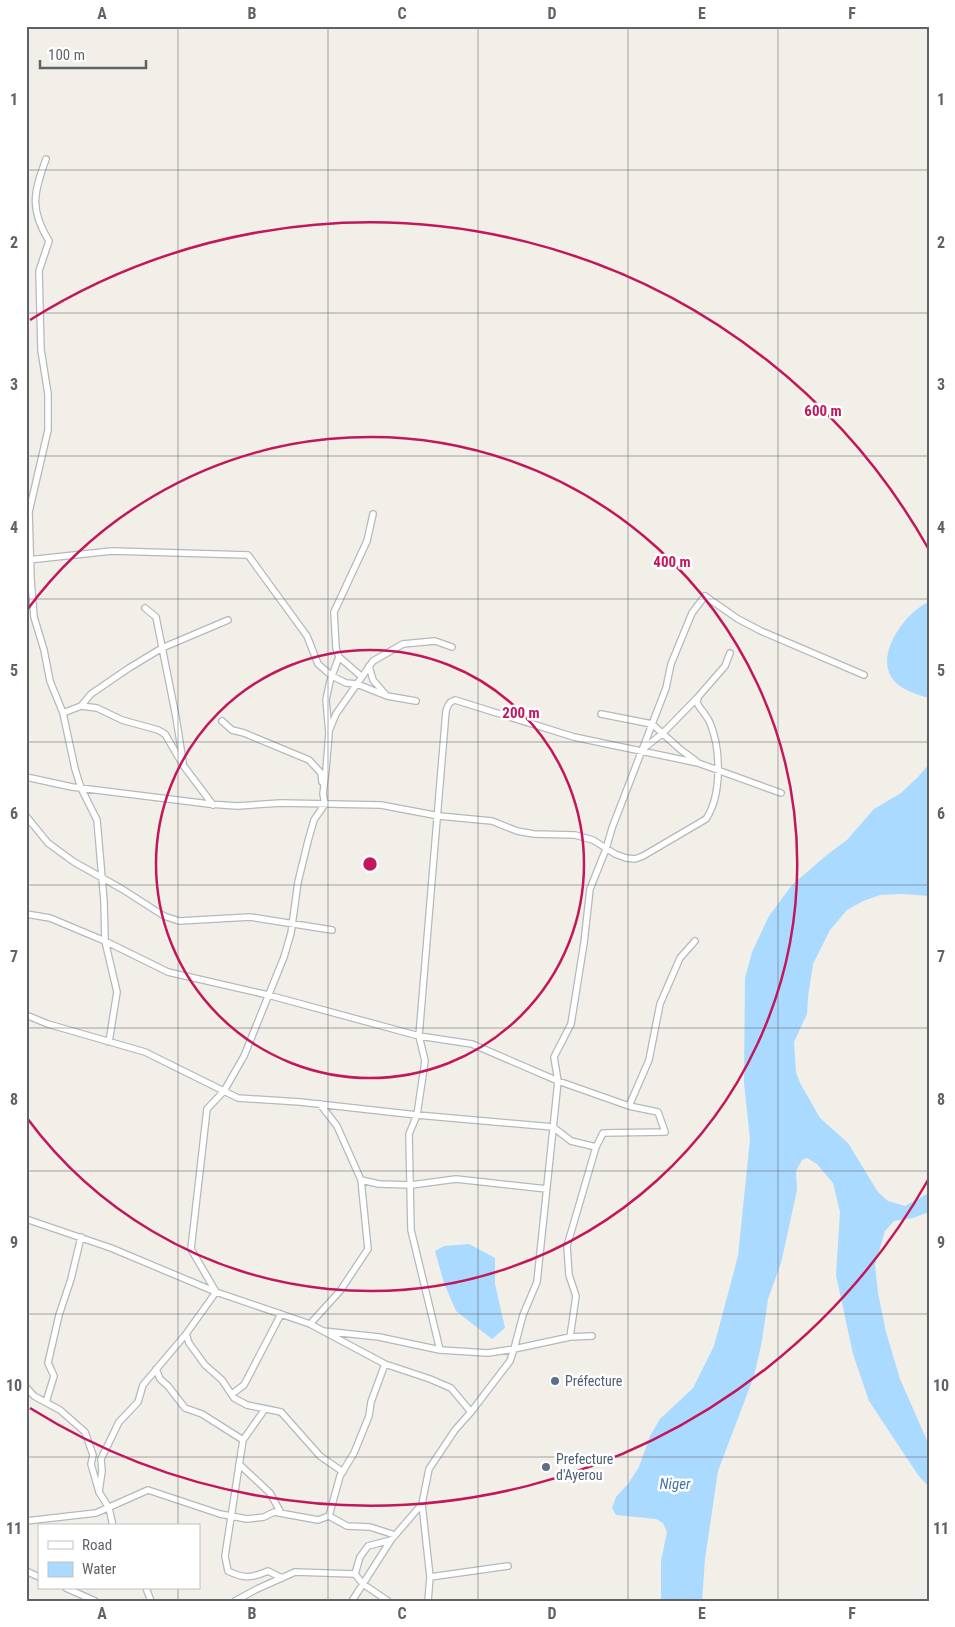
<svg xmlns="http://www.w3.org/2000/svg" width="955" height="1627" viewBox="0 0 955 1627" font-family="'Roboto Condensed',sans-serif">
  <rect width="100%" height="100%" fill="#f1efe8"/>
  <path fill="#aadaff" d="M 929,602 L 929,698 C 916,694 900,690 892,678 C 875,654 906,611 929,602 Z
    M 929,764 L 929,896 L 903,894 L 880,895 L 863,901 L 847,910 L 830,930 L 813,964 L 808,997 L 807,1014 L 794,1042 L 796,1072 L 800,1083 L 820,1118 L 848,1143 L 878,1192 L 888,1201 L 905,1206 L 929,1193 L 929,1212 L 913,1218 L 894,1221 L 885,1231 L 875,1265 L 878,1293 L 886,1332 L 900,1379 L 929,1445 L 929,1487 L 918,1475 L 869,1401 L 853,1354 L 836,1275 L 840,1212 L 833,1183 L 817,1164 L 807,1158 L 802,1160 L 796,1171 L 797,1190 L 781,1263 L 768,1299 L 762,1341 L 754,1376 L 718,1471 L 705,1559 L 702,1601 L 661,1601 L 661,1561 L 667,1532 L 663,1523 L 656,1519 L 616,1515 L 612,1508 L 616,1497 L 628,1484 L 639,1467 L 650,1436 L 660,1419 L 693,1388 L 714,1346 L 738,1256 L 750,1139 L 744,1083 L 745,978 L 752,952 L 769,916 L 792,885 L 828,854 L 847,840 L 874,809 L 901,793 L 918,777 Z
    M 469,1244 L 495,1258 L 495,1284 L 505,1328 L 492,1339 L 456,1311 L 444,1283 L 435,1251 L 444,1246 Z"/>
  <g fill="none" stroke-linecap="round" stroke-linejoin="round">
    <defs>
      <path id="street" d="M 46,159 C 34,192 29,209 49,241 L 39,271 L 41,350 L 48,394 L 48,430 L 29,512 L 31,580 L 34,617 L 44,650 L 50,681 L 63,713 L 75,769 L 81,788 L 97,820 L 104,901 L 105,941 L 117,992 L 109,1042
        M 28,560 L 112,551 L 248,555 L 307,636 L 318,664 L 332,676 L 346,683 L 357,684 L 387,696 L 416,701
        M 145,608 L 156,617 L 176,717 L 183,762
        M 339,657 L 362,677
        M 369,666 L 373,680 L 386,695
        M 81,706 L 97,708 L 122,720 L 158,730 L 165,734 L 183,765 L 213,805
        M 63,713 L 81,706 L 91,694 L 129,668 L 162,648 L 228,620
        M 601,714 L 652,724 L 681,750 L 696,761
        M 222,721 L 232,730 L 244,733 L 309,760 L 321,773 L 322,782
        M 329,731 L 336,714 L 373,661 L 403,644 L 435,641 L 452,647
        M 643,749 L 663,733 L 698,697
        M 26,777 L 72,787 L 209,804 L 237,806 L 281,803 L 381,805 L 439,816 L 492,821 L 517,831 L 534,834 L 575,835 L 593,840 L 615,854 L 626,858 L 635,859 L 643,856 L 706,819 C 722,795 721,749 710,723 C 707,716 701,710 697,703 L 698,697 L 725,666 L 730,653
        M 26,816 L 48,843 L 74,862 L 122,889 L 164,916 L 179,921 L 250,917 L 332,930
        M 26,914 L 50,918 L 105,941 L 168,972 L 268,995 L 419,1036 L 472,1044 L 558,1081 L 629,1106
        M 26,1015 L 48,1024 L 145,1052 L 238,1098 L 300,1102 L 417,1115 L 553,1127 L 571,1141 L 596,1147
        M 361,1180 L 379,1184 L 411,1185 L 456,1179 L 547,1189
        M 26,1219 L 111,1248 L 216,1292 L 310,1324 L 385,1364 L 430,1379 L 451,1388 L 471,1412
        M 310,1324 L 340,1291 L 368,1249 L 361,1180 L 337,1126 L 320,1104
        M 323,1331 L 379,1337 L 440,1350 L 488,1353 L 514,1349 L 523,1315 L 537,1282 L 558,1081 L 554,1057 L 571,1024 L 584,943 L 590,889 L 606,849 L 612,828 L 666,688 L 671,664 L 692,613 L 705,596 L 738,619 L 761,631 L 864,675
        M 186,1334 L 189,1343 L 205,1365 L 222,1380 L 234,1398 L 247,1405 L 281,1412 L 320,1456 L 343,1472
        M 570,1337 L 576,1296 L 569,1275 L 567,1246 L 596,1147 L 603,1133 L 665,1132 L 658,1112 L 629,1106 L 649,1060 L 660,1004 L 680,958 L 695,941
        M 440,1350 L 411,1230 L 409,1134 L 417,1115 L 425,1061 L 419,1036 L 446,711 C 448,705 449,702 455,700 L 574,737 L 698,763 L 781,793
        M 385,1364 L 371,1402 L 369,1416 L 354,1453 L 340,1476 L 329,1516 L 347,1526 L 370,1527 L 395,1535
        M 156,1369 L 160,1379 L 168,1386 L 185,1408 L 202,1414 L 243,1440
        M 26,1387 L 34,1396 L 60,1410 L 85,1432 L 93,1455 L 91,1464 L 99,1492 L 109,1508 L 113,1526
        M 232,1394 L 244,1385 L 281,1314
        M 46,1402 L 54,1376 L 48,1363 L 59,1315 L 71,1279 L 81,1237
        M 265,1409 L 243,1440 L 225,1556 L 228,1571 C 244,1579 252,1578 268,1571 L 282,1578
        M 239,1464 L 270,1493 L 281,1513
        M 99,1492 L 102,1471 L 101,1459 L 119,1422 L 138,1402 L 143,1385 L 186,1334 L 216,1292 L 191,1249 L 207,1109 L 224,1091 L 244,1056 L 284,957 L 291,933 L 298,882 L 308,841 L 314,820 L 325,804 L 323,794 L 326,770 L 329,733 L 326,700 L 330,681 L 339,657 L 336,648 L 334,612 L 367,541 L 373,514
        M 422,1504 L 430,1577 L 428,1601
        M 26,1521 L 96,1513 L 148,1490 L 220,1514 L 247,1519 L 264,1517 L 274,1512 L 318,1520 L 329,1516
        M 26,1571 L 39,1577
        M 430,1577 L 508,1566
        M 66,1588 L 95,1601
        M 146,1588 L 151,1601
        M 235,1601 L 257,1589 L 295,1572 L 355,1574
        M 352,1601 L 391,1540
        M 388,1601 L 363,1584 L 355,1574 L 360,1557 L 368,1546 L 391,1540 L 422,1504 L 429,1469 L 455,1430 L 471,1412 L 510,1361 L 514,1349 L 570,1337 L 592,1336"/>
    </defs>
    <use href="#street" stroke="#b5b8bc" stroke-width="8"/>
    <use href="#street" stroke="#fff" stroke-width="5.5"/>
  </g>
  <path fill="none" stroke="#5f6368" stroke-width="1" stroke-opacity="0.55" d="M 178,26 L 178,1526M 328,26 L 328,1601M 478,26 L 478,1601M 628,26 L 628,1601M 778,26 L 778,1601M 26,170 L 929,170M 26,313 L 929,313M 26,456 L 929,456M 26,599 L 929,599M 26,742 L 929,742M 26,885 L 929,885M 26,1028 L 929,1028M 26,1171 L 929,1171M 26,1314 L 929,1314M 26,1457 L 929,1457M 178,1588 L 178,1601"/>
  <g fill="none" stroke="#c2185b" stroke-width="2.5">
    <circle cx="370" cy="864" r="214"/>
    <path d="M27 610A427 427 0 1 1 27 1118"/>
    <path d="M928 1180A641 641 0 0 1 30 1408M30 320A641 641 0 0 1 928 548"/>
  </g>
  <g fill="#5c6f8a" stroke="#fff" stroke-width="2">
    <circle cx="555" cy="1381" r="5"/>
    <circle cx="546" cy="1467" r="5"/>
  </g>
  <g text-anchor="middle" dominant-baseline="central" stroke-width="5" stroke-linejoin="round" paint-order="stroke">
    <g font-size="14" fill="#4e5e75" stroke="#fff" text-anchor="start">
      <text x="565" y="1381">Préfecture</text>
      <text x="556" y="1459">Prefecture<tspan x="556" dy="16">d'Ayerou</tspan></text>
    </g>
    <g font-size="15" font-style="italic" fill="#4174aa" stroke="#fff">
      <text x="675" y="1484">Niger</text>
    </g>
  </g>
  <circle cx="370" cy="864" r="8" fill="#c2185b" stroke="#fff" stroke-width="2.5"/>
  <g font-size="15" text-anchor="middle" font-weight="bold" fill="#c2185b" stroke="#fff" stroke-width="5" stroke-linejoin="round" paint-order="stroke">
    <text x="823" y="416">600 m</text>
    <text x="672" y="567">400 m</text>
    <text x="521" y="718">200 m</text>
  </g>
  <rect width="955" height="1627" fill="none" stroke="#ffffff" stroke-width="55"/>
  <rect x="38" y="1524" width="162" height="65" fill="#ffffff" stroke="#bfc1c3"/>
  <rect x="48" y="1541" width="25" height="8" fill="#ffffff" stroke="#bfc1c3"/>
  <text x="82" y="1550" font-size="15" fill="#5f6368">Road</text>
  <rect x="48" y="1562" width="25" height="15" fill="#aadaff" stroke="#bfc1c3"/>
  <text x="82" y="1574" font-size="15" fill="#5f6368">Water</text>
  <path d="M40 60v8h106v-8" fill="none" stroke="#5f6368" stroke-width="2.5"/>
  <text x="48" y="60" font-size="15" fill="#5f6368" stroke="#ffffff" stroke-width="4" paint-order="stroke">100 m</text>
  <rect x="28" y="28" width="900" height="1572" fill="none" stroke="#5f6368" stroke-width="2"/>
  <g font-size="16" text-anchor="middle" font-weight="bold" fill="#5f6368">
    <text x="102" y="19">A</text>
    <text x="252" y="19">B</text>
    <text x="402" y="19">C</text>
    <text x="552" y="19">D</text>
    <text x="702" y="19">E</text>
    <text x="852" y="19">F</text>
    <text x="14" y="105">1</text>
    <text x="941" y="105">1</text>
    <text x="14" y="248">2</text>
    <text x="941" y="248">2</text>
    <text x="14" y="390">3</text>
    <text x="941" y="390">3</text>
    <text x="14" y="533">4</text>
    <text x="941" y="533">4</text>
    <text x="14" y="676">5</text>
    <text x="941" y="676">5</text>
    <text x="14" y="819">6</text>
    <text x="941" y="819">6</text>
    <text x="14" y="962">7</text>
    <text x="941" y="962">7</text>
    <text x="14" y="1105">8</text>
    <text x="941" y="1105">8</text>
    <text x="14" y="1248">9</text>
    <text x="941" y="1248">9</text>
    <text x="14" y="1391">10</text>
    <text x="941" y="1391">10</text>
    <text x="14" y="1534">11</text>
    <text x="941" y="1534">11</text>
    <text x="102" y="1619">A</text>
    <text x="252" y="1619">B</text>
    <text x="402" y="1619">C</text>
    <text x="552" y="1619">D</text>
    <text x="702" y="1619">E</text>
    <text x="852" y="1619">F</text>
  </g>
</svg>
